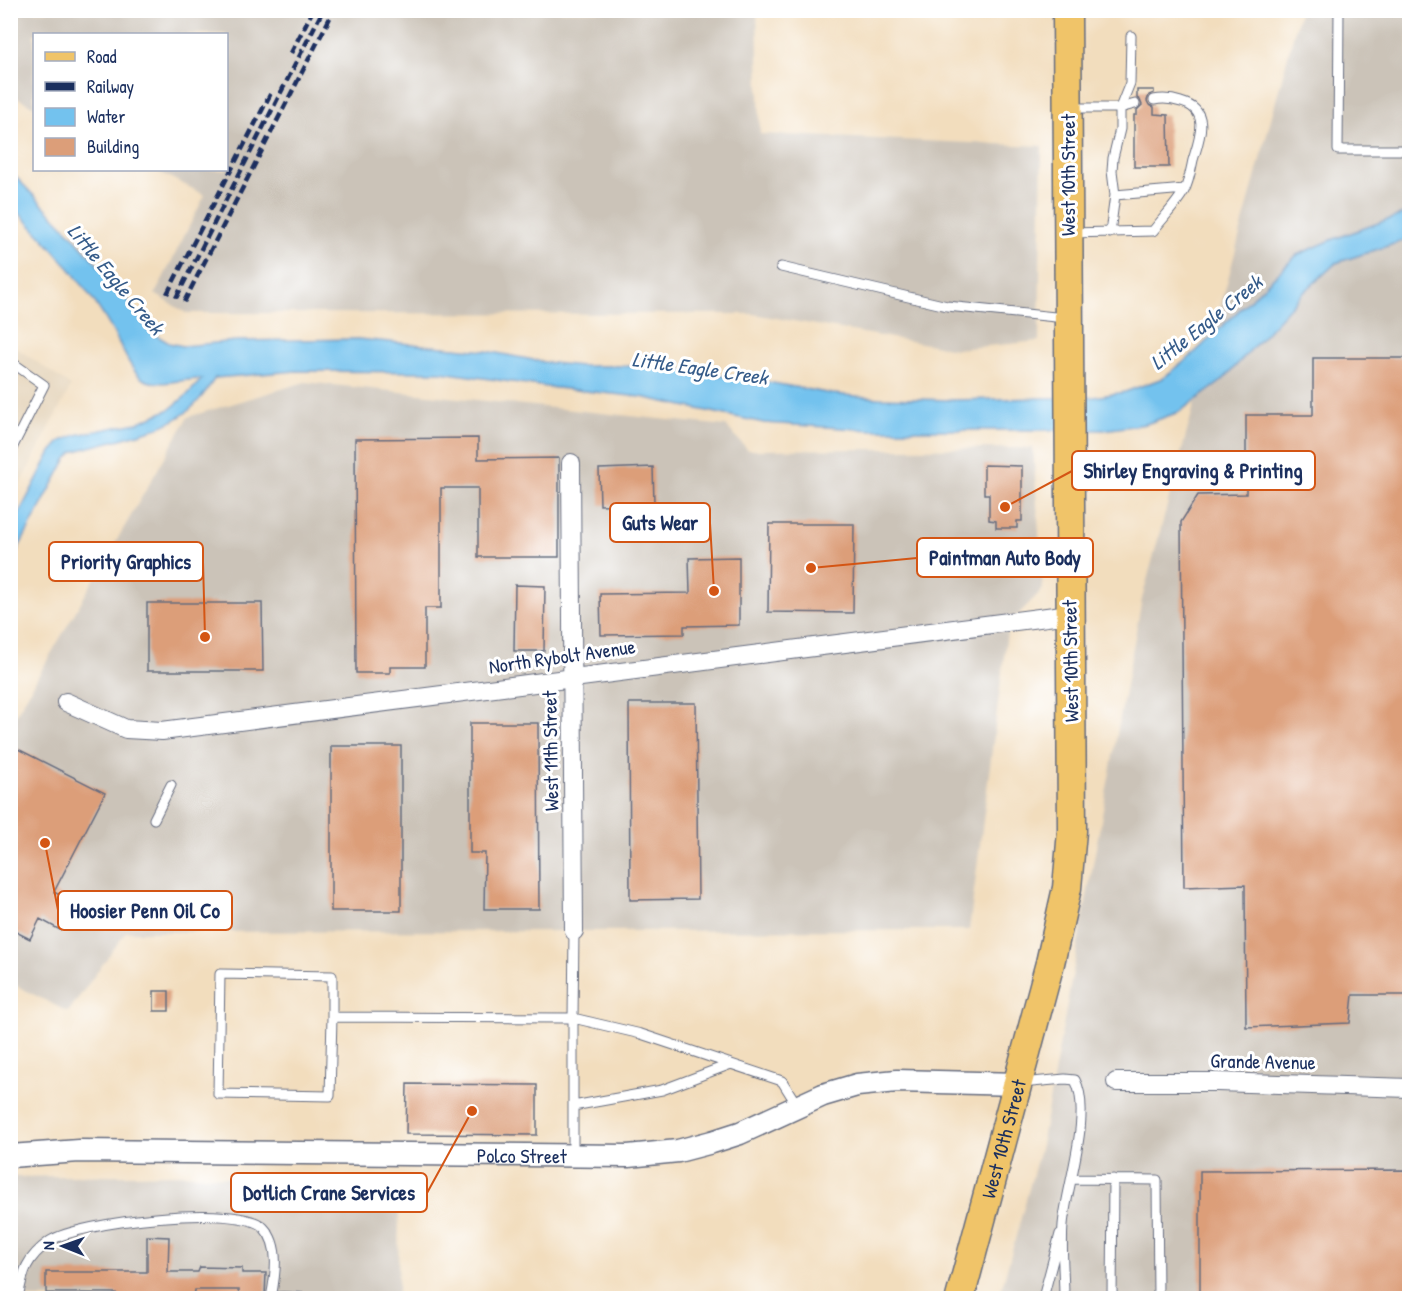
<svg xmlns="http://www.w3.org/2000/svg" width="1420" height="1309" viewBox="0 0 1420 1309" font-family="'Patrick Hand',sans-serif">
  <rect width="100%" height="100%" fill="#fff"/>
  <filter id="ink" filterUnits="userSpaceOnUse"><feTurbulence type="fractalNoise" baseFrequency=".0167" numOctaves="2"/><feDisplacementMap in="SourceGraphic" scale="12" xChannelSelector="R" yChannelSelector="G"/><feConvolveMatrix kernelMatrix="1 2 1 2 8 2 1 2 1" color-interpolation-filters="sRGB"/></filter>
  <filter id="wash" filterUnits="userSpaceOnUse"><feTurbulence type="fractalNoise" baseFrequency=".008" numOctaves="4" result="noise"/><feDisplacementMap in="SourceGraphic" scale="24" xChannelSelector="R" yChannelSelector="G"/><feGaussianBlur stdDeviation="1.35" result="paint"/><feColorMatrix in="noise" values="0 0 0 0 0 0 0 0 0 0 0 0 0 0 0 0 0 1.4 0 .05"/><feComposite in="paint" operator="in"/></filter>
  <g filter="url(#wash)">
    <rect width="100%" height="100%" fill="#f2ddbd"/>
    <path fill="#e3d1b6" d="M 11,344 L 71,386 L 11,502 Z"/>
    <path fill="#cbc3b8" d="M 10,11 L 757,11 L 760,134 L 1042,146 L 1039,341 L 956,349 L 753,314 L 186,313 L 155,294 L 205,195 L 155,170 L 226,170 L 226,34 L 34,34 L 34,107 L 11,94 Z
      M 1300,11 L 1409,11 L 1409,1298 L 999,1298 L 1041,1145 L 1142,599 Z
      M 305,382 L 726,426 L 748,450 L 1033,448 L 1043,589 L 1008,625 L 969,930 L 126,932 L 68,1012 L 11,983 L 11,723 L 188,417 Z
      M 181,1174 L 339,1185 L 399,1200 L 398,1298 L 11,1298 L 10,1177 Z"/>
    <path fill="#73c2ee" stroke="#4778a6" stroke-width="1.5" d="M 11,172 L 73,236 L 124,295 L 149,331 L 169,343 L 183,346 L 237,341 L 358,339 L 486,351 L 544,362 L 580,366 L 643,366 L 681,370 L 762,381 L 832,394 L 879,398 L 952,400 L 1094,397 L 1125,392 L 1163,378 L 1190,357 L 1297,255 L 1334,239 L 1409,212 L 1409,239 L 1336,263 L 1301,295 L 1222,381 L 1179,412 L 1146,424 L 1104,430 L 872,430 L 764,423 L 641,397 L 547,387 L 441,372 L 296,371 L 215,378 C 207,390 199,402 188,411 C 159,434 108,440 73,452 L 66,460 L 11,562 L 11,529 L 51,452 L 61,441 L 76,435 L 137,423 L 170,409 L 187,395 L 202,379 C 185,378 159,388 143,379 C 132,373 122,348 116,337 C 89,287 50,244 11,205 Z"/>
    <g id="blocks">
      <path fill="#dc9e79" d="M 1137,90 L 1154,90 L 1154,93 L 1149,95 L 1147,101 L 1149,105 L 1154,107 L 1154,114 L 1168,115 L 1169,167 L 1134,167 L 1134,115 L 1137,115 L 1137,110 L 1142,105 L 1140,100 L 1137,98 Z
        M 1313,358 L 1410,358 L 1410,995 L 1353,995 L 1350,1023 L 1246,1027 L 1245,885 L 1184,887 L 1181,522 L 1198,495 L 1246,494 L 1246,415 L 1313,415 Z
        M 478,438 L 478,459 L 559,458 L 559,557 L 478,557 L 478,488 L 441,488 L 441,608 L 425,608 L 425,667 L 390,667 L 390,673 L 356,673 L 355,439 Z
        M 984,465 L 1022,466 L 1022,521 L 1017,521 L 1017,528 L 996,528 L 996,521 L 989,520 L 989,494 L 984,494 Z
        M 653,467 L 654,503 L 600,505 L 599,469 Z
        M 769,524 L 854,524 L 853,613 L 768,612 Z
        M 739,557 L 739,625 L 684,626 L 684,634 L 601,635 L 600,594 L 690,593 L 689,558 Z
        M 515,585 L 545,586 L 544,651 L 514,651 Z
        M 147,603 L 262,603 L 263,671 L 147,671 Z
        M 629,703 L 696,703 L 698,899 L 630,900 Z
        M 470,723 L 538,723 L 539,909 L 484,909 L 485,853 L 470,853 Z
        M 10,745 L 105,793 L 54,892 L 74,903 L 60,930 L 40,919 L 30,939 L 10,929 Z
        M 331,746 L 401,746 L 401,911 L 331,911 Z
        M 154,991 L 169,991 L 169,1011 L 154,1011 Z
        M 407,1084 L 537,1085 L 537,1135 L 406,1134 Z
        M 1410,1170 L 1410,1299 L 1200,1299 L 1200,1171 Z
        M 147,1236 L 169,1237 L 168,1272 L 198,1272 L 200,1267 L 242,1268 L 242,1273 L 266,1273 L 265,1296 L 239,1295 L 239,1290 L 195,1290 L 194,1296 L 137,1296 L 137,1299 L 116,1299 L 116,1293 L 46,1293 L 46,1272 L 147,1272 Z"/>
    </g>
  </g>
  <g filter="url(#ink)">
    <use href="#blocks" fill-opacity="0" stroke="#666c7f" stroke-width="1.5"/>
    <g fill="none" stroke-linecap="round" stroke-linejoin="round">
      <defs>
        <path id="service" d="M 1339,10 L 1338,150 L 1410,150
          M 1070,108 L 1120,108 L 1120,129 L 1113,158 L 1112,171 L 1115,195 L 1110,233
          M 1120,108 L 1130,83 L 1131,36
          M 1120,108 L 1135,104
          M 1115,195 L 1185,189
          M 1070,233 L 1153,231 C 1163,218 1176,205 1184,191 C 1189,182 1191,169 1193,160 C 1200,137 1211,110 1181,102 C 1172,99 1164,98 1154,100
          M 781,267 L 947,306 L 1065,318
          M 10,361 L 44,385 L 10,452
          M 154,819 L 171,785
          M 332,1017 L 332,976 L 220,974 L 218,1094 L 330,1096 L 332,1017 L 573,1018 L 574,931
          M 1021,1083 L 1065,1079 L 1075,1080 C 1093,1113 1066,1188 1063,1225 C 1061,1249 1064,1274 1064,1298
          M 573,1106 L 662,1090 L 731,1064
          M 573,1156 L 573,1018 L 641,1034 L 782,1081 L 797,1105
          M 1072,1179 L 1157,1180 L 1158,1298
          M 272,1296 L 314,1298
          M 18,1298 C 23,1271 26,1258 50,1241 C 78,1222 241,1202 264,1228 C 281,1246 275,1277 271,1298
          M 1043,1298 L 1060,1234
          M 1112,1298 L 1113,1179"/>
        <path id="minor" d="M 571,463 L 574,931
          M 66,702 L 126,729 L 162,731 L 1070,614
          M 1116,1082 L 1217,1082 L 1410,1088"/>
        <g id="tertiary">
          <path id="s1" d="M 10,1156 L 79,1151 L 628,1156 L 678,1151 L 712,1142 L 740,1133 L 823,1095 L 857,1085 L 897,1081 L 1019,1084"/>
        </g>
        <g id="primary">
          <path id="s2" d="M 960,1298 L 1050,963 L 1067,888 L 1072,831 L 1067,10"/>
        </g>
      </defs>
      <use href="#service" stroke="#666c7f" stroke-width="11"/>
      <use href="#minor" stroke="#666c7f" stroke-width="20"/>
      <use href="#tertiary" stroke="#666c7f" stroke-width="25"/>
      <use href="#primary" stroke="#666c7f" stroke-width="31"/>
      <use href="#service" stroke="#fff" stroke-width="9"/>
      <use href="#minor" stroke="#fff" stroke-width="18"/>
      <use href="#tertiary" stroke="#fff" stroke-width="22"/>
      <use href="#primary" stroke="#f0c469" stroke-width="28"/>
      <path stroke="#1b2f5e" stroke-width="4.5" stroke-dasharray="9 4.5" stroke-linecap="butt" d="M 291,53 L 313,10
        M 167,294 L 272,91
        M 176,298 L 323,10
        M 184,302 L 334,10"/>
    </g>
  </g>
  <g text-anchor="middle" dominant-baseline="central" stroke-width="6" stroke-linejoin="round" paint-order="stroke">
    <g font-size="20" fill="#1b2f5e" stroke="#fff">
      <text transform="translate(1067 175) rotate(-90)">West 10th Street</text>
      <text transform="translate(562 656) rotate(-8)">North Rybolt Avenue</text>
      <text transform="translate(1070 661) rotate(-91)">West 10th Street</text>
      <text transform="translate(550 751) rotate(-91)">West 11th Street</text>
      <text transform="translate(1263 1061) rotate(1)">Grande Avenue</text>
      <text stroke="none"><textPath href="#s2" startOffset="165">West 10th Street</textPath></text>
      <text stroke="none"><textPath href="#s1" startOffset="512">Polco Street</textPath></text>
    </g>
    <g font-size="21" font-style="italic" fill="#355b89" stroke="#fff">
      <text transform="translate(116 279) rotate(50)">Little Eagle Creek</text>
      <text transform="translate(1206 322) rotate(-39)">Little Eagle Creek</text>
      <text transform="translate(700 368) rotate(8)">Little Eagle Creek</text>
    </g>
  </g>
  <path fill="none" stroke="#d45514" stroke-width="2" d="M1005 507L1072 471M714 591L710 523M811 568L917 558M205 637L203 562M45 843L58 910M472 1111L427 1193"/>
  <g fill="#d45514" stroke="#fff" stroke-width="2">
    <circle cx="1005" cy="507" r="6"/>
    <circle cx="714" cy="591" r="6"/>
    <circle cx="811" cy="568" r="6"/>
    <circle cx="205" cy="637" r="6"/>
    <circle cx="45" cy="843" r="6"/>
    <circle cx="472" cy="1111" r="6"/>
  </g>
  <g fill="#fff" stroke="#d45514" stroke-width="2">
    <rect x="1072" y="451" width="243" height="39" rx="6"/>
    <rect x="610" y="503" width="100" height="39" rx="6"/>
    <rect x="917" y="538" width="176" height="39" rx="6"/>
    <rect x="49" y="542" width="154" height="39" rx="6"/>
    <rect x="58" y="891" width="174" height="39" rx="6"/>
    <rect x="231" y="1173" width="196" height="39" rx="6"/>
  </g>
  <g font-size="21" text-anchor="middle" font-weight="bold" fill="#1b2f5e">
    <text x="1193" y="478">Shirley Engraving &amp; Printing</text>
    <text x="660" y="530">Guts Wear</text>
    <text x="1005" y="565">Paintman Auto Body</text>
    <text x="126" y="569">Priority Graphics</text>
    <text x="145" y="918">Hoosier Penn Oil Co</text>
    <text x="329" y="1200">Dotlich Crane Services</text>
  </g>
  <rect width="1420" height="1309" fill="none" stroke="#fff" stroke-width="36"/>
  <rect x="33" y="33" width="195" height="138" fill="#ffffff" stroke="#a4acbf" stroke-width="1.5"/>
  <rect x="45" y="52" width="30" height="9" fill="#f0c469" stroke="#a4acbf" stroke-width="1.5"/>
  <text x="87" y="63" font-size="18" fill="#1b2f5e">Road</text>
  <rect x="45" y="82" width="30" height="9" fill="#1b2f5e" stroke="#a4acbf" stroke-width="1.5"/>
  <text x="87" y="93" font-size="18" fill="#1b2f5e">Railway</text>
  <rect x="45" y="108" width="30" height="18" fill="#73c2ee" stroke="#a4acbf" stroke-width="1.5"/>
  <text x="87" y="123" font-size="18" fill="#1b2f5e">Water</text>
  <rect x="45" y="138" width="30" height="18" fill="#dc9e79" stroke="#a4acbf" stroke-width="1.5"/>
  <text x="87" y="153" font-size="18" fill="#1b2f5e">Building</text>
  <g transform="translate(63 1246) rotate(271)" stroke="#ffffff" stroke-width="4.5" paint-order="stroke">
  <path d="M0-4.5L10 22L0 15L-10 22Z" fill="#1b2f5e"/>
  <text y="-9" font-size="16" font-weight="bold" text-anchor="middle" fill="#1b2f5e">N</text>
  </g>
</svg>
